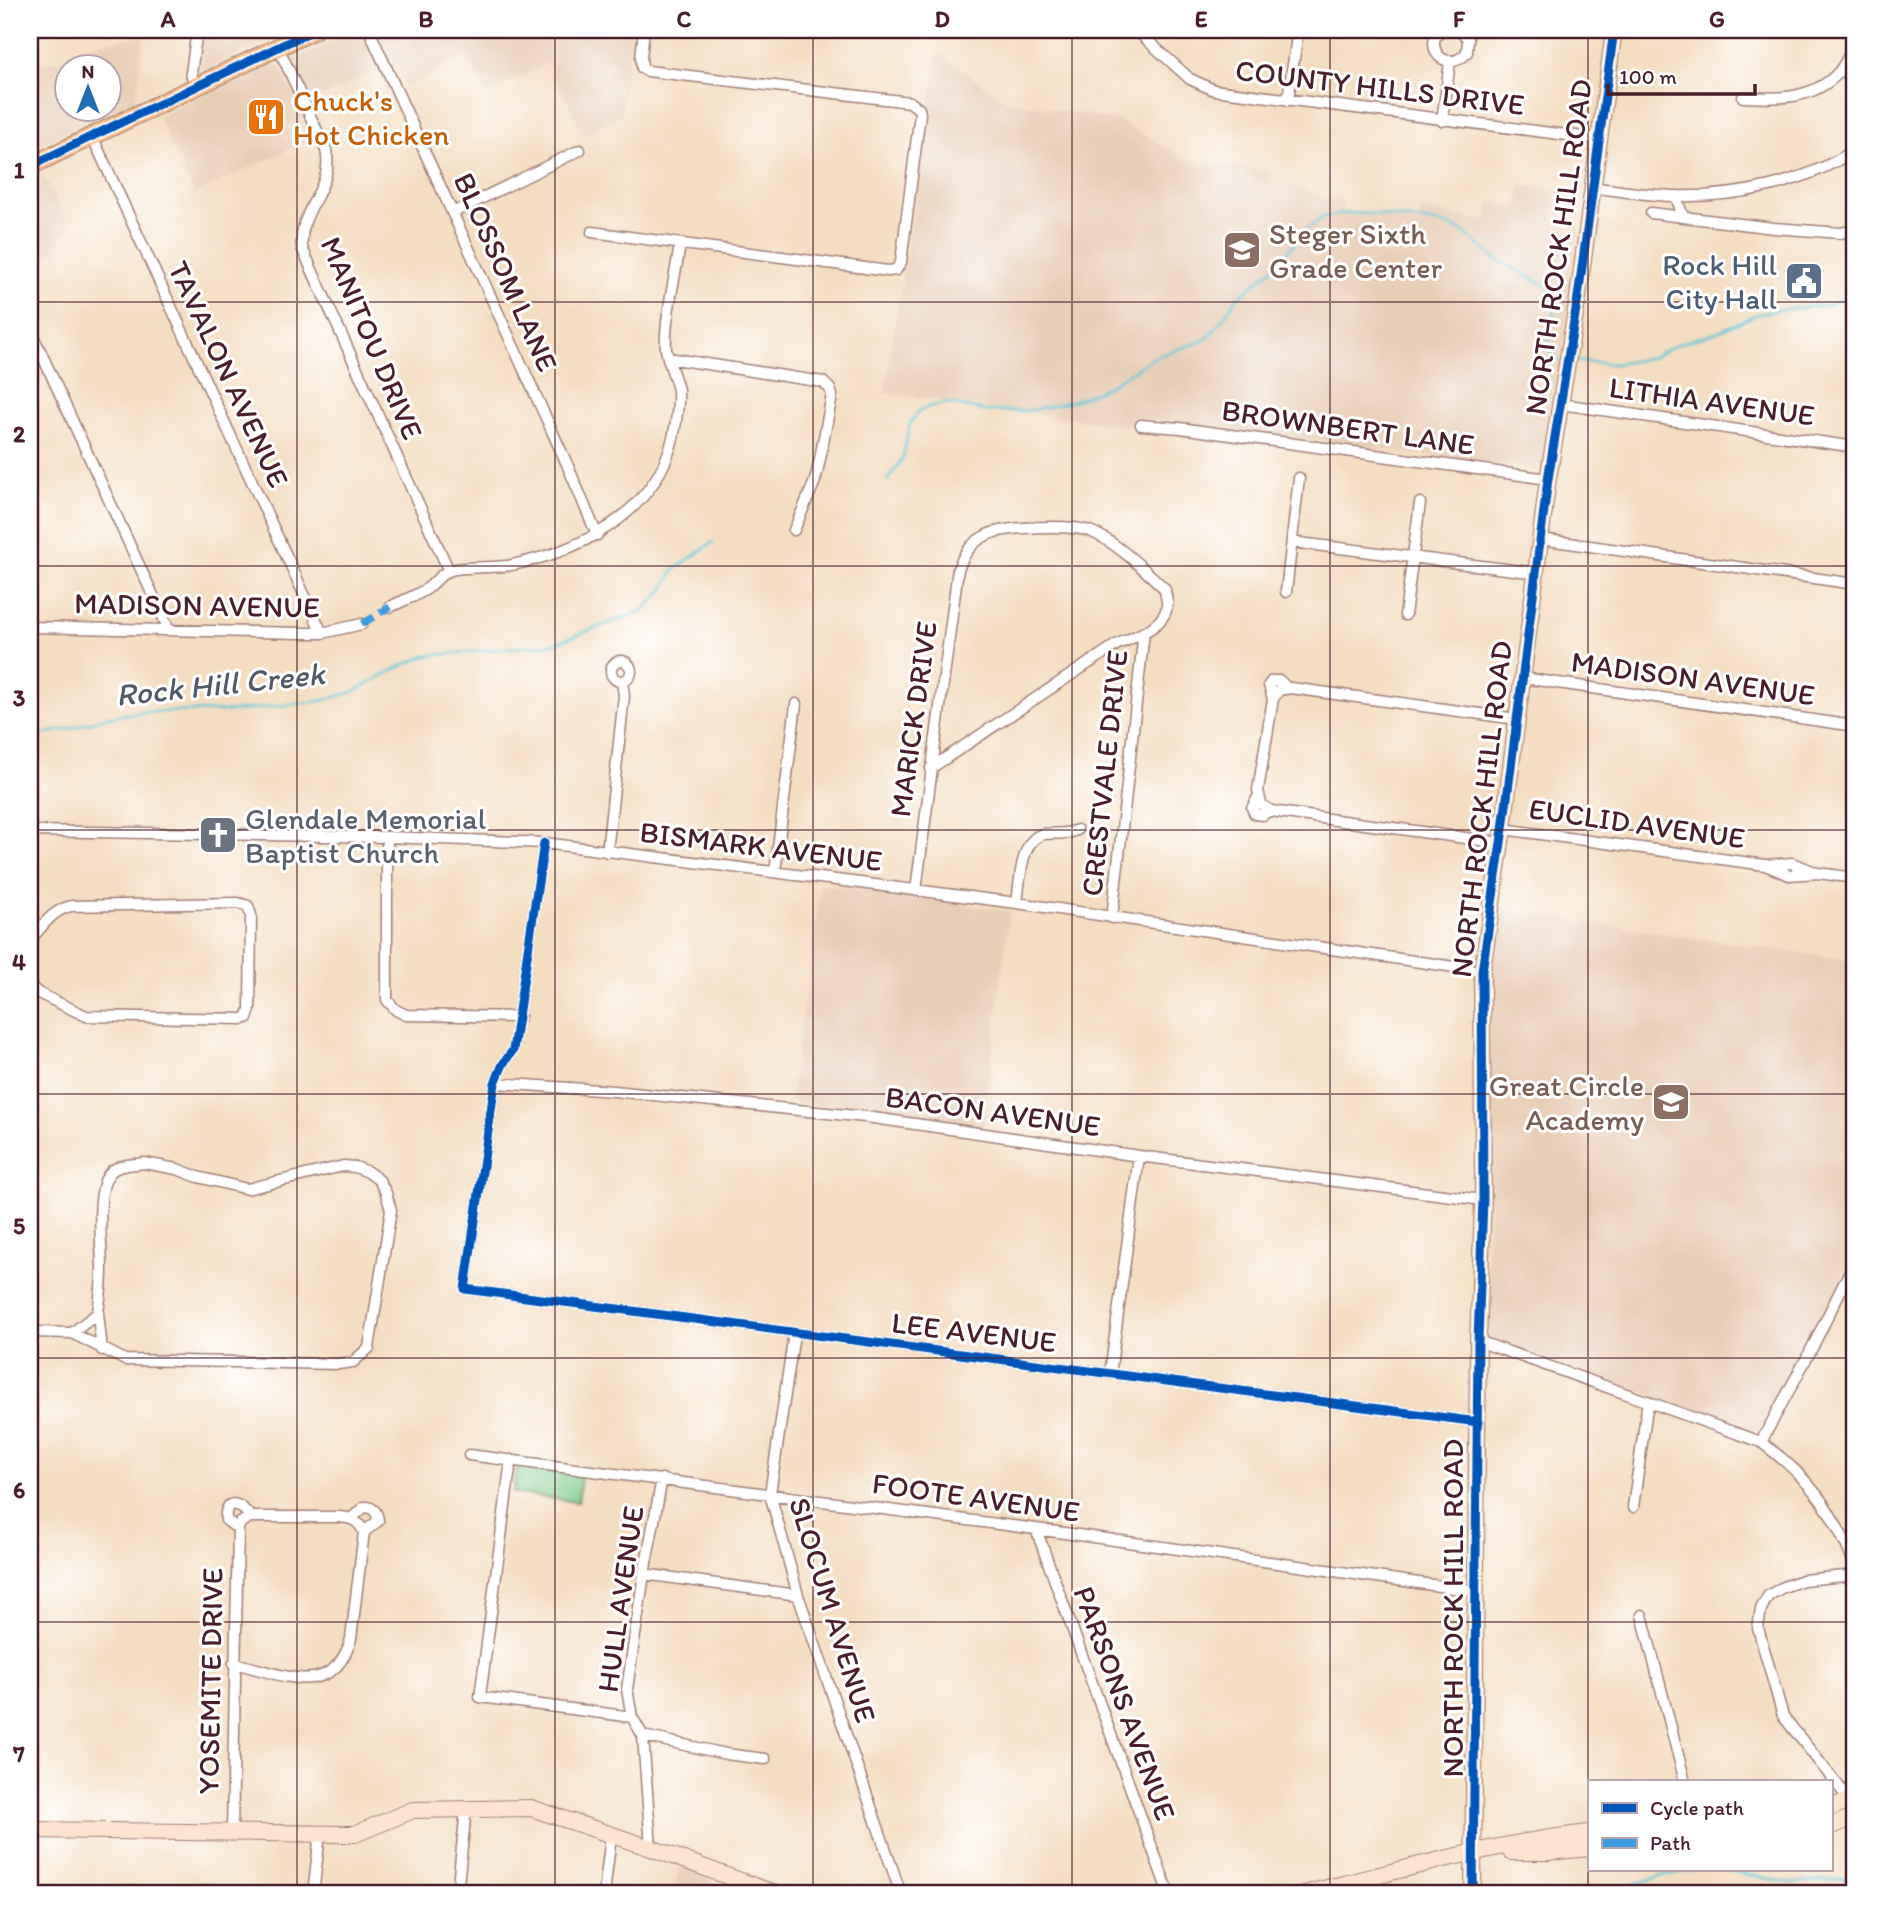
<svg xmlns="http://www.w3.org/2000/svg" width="1885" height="1924" viewBox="0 0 1885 1924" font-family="Itim,sans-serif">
  <rect width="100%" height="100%" fill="#fff"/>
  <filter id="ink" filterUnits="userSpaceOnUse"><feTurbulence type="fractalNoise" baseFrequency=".0143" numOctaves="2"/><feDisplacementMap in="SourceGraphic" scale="14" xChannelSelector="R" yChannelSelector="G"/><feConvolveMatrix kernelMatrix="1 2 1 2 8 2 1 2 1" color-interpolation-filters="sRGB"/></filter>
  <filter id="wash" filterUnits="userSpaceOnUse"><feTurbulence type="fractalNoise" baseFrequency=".00686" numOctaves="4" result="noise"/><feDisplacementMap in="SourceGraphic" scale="28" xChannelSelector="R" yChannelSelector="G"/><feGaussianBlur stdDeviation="1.57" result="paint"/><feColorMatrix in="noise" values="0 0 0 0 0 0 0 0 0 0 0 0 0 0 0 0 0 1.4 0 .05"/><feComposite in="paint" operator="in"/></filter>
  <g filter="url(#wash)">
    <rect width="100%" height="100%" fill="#f4ddc0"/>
    <path fill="#e9ceb6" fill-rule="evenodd" d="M 203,30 L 290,30 L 206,70 L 201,68 L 199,61 Z
      M 356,30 L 632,30 L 621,115 L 584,134 L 547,63 L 486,94 L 468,55 L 406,88 L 394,63 L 311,102 L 291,60 Z
      M 144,36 L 136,100 L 30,150 L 30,64 L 52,62 L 98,43 ZM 66,66 L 108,66 L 108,108 L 66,108 Z
      M 938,53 L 1006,101 L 1118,120 L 1186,159 L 1271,172 L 1269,183 L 1298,188 L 1343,201 L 1341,213 L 1386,216 L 1419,222 L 1421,210 L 1486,221 L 1490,202 L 1517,207 L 1521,185 L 1583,196 L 1561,365 L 1550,403 L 1547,425 L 1548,447 L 1543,466 L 1533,468 L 1506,465 L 1132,417 L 1130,426 L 884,393 Z
      M 274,64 L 282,69 L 313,138 L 194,194 L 158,116 L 261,66 Z
      M 41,170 L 70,227 L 57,234 L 63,248 L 30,264 L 30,175 Z
      M 821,884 L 1010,911 L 983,1127 L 790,1101 Z
      M 1499,910 L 1855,961 L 1855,1253 L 1814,1338 L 1764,1427 L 1759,1431 L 1752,1431 L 1491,1340 L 1487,1336 L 1489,986 Z
      M 680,1865 L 713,1878 L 709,1894 L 673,1894 Z"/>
    <path fill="#82cd8b" stroke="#66765b" stroke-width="2" d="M 517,1467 L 581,1476 L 578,1502 L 513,1493 Z"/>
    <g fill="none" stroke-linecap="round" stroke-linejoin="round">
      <path stroke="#5bc6d5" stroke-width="2.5" d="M 1574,361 L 1615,364 L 1651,358 L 1680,343 L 1715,333 L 1755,315 L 1776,310 L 1829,305 L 1841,299 L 1855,283
        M 887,481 L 903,458 L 910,423 L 919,411 L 928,407 L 946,403 L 985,411 L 1027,411 L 1073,401 L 1105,388 L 1155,357 L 1203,341 L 1210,336 L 1237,298 L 1270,271 L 1308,228 L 1324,217 L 1349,213 L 1375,214 L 1444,224 L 1462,231 L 1496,259 L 1547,286 C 1563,302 1547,328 1548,349 L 1554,358 L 1560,360
        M 30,745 L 42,734 L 69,729 L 106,717 L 143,712 L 235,711 L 321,701 L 353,692 L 401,666 L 426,656 L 553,644 L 642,611 L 661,593 L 674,570 L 713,542
        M 1724,1870 L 1791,1883 L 1855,1878
        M 1603,1894 L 1661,1876 L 1695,1870"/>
    </g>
  </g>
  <g filter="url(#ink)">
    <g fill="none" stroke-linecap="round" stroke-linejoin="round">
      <defs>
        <path id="street" d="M 369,30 L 567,464 L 597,535
          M 1136,30 L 1190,79 L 1214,90 L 1598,139
          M 1442,30 L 1435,37 C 1429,59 1454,70 1467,52 L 1468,39 L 1460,30
          M 278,47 L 326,150 C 335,189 298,207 302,248 L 449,571
          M 195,87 L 191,73 L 197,30
          M 1743,97 C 1777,99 1813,100 1838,73 C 1845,65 1850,53 1855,44
          M 1288,100 L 1298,30
          M 1442,121 L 1450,62
          M 92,136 L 322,633
          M 1592,187 C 1619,191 1646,195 1673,196 C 1735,198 1803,184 1855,150
          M 1676,196 L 1683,217 L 1774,228 L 1841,233 L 1853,230 L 1855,227
          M 452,213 L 580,150
          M 1651,213 L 1683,217
          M 592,232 L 888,271 L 896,270 L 901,262 L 920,114 L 919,109 L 910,102 L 648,71 L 642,68 L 641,57 L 644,30
          M 30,329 L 169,630
          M 668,358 L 823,382 L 830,389 L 832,395 L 820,459 L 815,481 L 794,530
          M 1561,404 L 1855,447
          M 1141,425 L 1180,428 L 1548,479
          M 1541,539 L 1855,584
          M 1292,542 L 1537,573
          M 1286,592 L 1299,478
          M 390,607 C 402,601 416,596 428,588 C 434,583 441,574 448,571 C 462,565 495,569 512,565 C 588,549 665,507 676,422 C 677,412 679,400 678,390 C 675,376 668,363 666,349 C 664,319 676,275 680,244
          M 1405,615 L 1420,503
          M 30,627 L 300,633 L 322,633 L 362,624
          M611 671a10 10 0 1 1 20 0a10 10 0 1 1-20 0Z
          M 1523,678 L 1855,726
          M 1273,699 L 1269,685 L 1272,681 L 1280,681 L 1287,688
          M 1259,795 L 1252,808 L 1255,814 L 1263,815 L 1270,810
          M 1503,829 L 1765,865 L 1789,875 L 1818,873 L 1855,878
          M 30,831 L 387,837 L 544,843 L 1017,903 L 1482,971
          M 387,837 L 387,1000 L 396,1010 L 406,1015 L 520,1017
          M 544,843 L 513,1050 L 503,1064 L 495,1083 L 465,1289 L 1478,1422
          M 1501,843 L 1271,811 L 1261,804 L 1258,790 L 1273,699 L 1279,690 L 1291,688 L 1517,719
          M 607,852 L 624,696 L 622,681
          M 1766,865 L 1792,863 L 1815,872
          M 775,872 L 796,704
          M 916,890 L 958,569 C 964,554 971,543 985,536 C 1003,526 1072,524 1092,532 C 1116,542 1146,571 1165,589 C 1165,594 1168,602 1167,607 C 1163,628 1133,637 1116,645 L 931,768
          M 1017,903 C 1020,883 1020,838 1044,834 C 1057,832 1063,836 1077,830
          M 1112,918 L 1144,632
          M 30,940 C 43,926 51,911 71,906 L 238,903 L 248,906 L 251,915 L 250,1009 L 247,1018 L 243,1019 L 86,1016 L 38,993 L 30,986
          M 495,1083 L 614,1091 L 866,1117 L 1139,1156 L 1483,1200
          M 144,1163 L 177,1169 L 198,1177 L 247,1189 L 343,1166 L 355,1167 L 368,1172 L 379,1180 L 386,1193 L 391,1210 L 369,1348 L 353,1362 L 338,1364 L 125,1360 L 72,1333 L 98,1313 C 100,1299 102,1284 102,1270 C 102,1247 95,1191 109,1174 C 116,1164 132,1165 144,1163 Z
          M 98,1313 L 102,1350
          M 30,1332 L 72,1333
          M 794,1334 L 770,1494 L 798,1595 L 901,1894
          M 1478,1341 L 1761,1442 C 1810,1478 1832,1509 1855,1565
          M 1110,1374 L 1139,1156
          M 1761,1442 L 1811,1350 L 1855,1261
          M 469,1455 L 1036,1529 L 1475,1591
          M 511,1460 L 480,1697 L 632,1717
          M 1633,1507 L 1648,1401
          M 352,1518 L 364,1507 C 373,1506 378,1513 378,1521 L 364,1532
          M 238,1529 L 226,1520 C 224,1496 241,1503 250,1517
          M 1036,1529 L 1169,1894
          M 644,1574 L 798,1595
          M 1855,1575 L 1803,1580 L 1783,1587 L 1768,1596 L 1761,1609 L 1758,1628 L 1783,1716 L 1855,1807
          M 1642,1615 L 1685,1782
          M 643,1736 L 726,1754 L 765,1759
          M 232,1833 L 238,1529 L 240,1523 L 250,1517 L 339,1517 C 352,1518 358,1520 364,1532 L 351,1639 C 333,1702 279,1673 234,1663
          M 651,1848 L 643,1736 L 632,1717 L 627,1689 L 644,1574 L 662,1479
          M 313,1894 L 320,1834
          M 457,1894 L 466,1809
          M 604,1894 L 611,1836"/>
        <path id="secondary" d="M 1831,1808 L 1855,1797
          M 1831,1826 L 1855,1816
          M 30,1830 L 345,1834 L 355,1834 L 413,1810 L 531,1808 L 651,1848 L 776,1894
          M 1511,1852 L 1548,1852 L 1589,1848
          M 1304,1894 C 1398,1871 1493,1843 1589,1833
          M 1473,1894 L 1478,1341 L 1483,1200 L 1482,971 L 1503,829 L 1548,479 L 1578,297 L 1614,30"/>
        <path id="primary" d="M 30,166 L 314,30"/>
      </defs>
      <use href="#street" stroke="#9f7e76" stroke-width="13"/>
      <use href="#secondary" stroke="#9f7e76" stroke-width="18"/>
      <use href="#primary" stroke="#9f7e76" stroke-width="20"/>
      <use href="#street" stroke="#fff" stroke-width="10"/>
      <use href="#secondary" stroke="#fde4d0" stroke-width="16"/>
      <use href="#primary" stroke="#f9bc8a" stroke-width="18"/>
      <path stroke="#409be1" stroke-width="7" stroke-dasharray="14 7" stroke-linecap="butt" d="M 362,624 L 390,607"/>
      <defs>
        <path id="cycleway" d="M 30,166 L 314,30
          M 544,843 L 513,1050 L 503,1064 L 495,1083 L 465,1289 L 1478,1422
          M 1473,1894 L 1478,1341 L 1483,1200 L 1482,971 L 1503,829 L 1548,479 L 1578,297 L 1614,30"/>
      </defs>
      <use href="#cycleway" stroke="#fff" stroke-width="13"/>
      <use href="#cycleway" stroke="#0057b8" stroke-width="9"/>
    </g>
  </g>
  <path fill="none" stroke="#4a1f2b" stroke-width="2" stroke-opacity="0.55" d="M 297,30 L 297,1894M 555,30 L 555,1894M 813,30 L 813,1894M 1072,30 L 1072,1894M 1330,30 L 1330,1894M 1588,30 L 1588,1894M 30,302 L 1855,302M 30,566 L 1855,566M 30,830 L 1855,830M 30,1094 L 1855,1094M 30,1358 L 1855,1358M 30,1622 L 1855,1622"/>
  <defs>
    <symbol id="restaurant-square" viewBox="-11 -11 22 22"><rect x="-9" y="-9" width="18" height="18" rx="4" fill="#e8710a" stroke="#fff"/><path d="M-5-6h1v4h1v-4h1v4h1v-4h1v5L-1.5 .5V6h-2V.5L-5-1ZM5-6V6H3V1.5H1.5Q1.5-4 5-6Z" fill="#fff"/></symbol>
    <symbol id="school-square" viewBox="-11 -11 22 22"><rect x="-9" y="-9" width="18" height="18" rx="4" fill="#8d6e63" stroke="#fff"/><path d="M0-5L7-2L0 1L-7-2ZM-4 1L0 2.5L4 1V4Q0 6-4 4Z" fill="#fff"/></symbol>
    <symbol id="civic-square" viewBox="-11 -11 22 22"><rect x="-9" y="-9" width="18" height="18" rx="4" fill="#5c6f8a" stroke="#fff"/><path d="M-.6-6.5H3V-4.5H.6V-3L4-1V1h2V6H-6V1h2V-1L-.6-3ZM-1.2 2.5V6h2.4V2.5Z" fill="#fff"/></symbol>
    <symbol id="church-square" viewBox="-11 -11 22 22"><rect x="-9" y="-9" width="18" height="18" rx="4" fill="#6b7280" stroke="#fff"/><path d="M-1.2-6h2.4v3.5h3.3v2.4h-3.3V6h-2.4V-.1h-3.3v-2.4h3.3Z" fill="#fff"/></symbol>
  </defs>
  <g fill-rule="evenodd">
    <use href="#restaurant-square" x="244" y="95" width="44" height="44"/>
    <use href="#school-square" x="1220" y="228" width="44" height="44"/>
    <use href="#civic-square" x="1782" y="259" width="44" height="44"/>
    <use href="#church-square" x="196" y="813" width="44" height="44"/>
    <use href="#school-square" x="1649" y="1080" width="44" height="44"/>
  </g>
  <g text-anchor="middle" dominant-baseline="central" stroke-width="6" stroke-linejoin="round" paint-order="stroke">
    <g font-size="30" fill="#4a1f2b" stroke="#fff">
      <text transform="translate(1380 87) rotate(7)">COUNTY HILLS DRIVE</text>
      <text transform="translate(1558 247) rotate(-82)">NORTH ROCK HILL ROAD</text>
      <text transform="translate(506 272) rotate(66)">BLOSSOM LANE</text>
      <text transform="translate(372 338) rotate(67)">MANITOU DRIVE</text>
      <text transform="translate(229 374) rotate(65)">TAVALON AVENUE</text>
      <text transform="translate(1712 401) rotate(8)">LITHIA AVENUE</text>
      <text transform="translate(1348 427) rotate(8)">BROWNBERT LANE</text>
      <text transform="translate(197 605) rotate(1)">MADISON AVENUE</text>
      <text transform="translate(1693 678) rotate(8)">MADISON AVENUE</text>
      <text transform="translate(913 719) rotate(-82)">MARICK DRIVE</text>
      <text transform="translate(1104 773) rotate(-84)">CRESTVALE DRIVE</text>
      <text transform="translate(1481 809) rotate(-83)">NORTH ROCK HILL ROAD</text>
      <text transform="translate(1637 823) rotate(8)">EUCLID AVENUE</text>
      <text transform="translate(761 846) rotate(7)">BISMARK AVENUE</text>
      <text transform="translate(993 1111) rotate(8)">BACON AVENUE</text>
      <text transform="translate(974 1332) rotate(7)">LEE AVENUE</text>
      <text transform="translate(976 1497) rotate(8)">FOOTE AVENUE</text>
      <text transform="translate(620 1599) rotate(-82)">HULL AVENUE</text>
      <text transform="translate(1452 1608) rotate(-90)">NORTH ROCK HILL ROAD</text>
      <text transform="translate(833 1610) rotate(73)">SLOCUM AVENUE</text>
      <text transform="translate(210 1681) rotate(-89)">YOSEMITE DRIVE</text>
      <text transform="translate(1125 1703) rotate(70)">PARSONS AVENUE</text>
    </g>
    <g font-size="30" fill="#c56008" stroke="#fff" text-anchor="start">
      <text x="293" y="100">Chuck's<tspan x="293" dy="34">Hot Chicken</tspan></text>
    </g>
    <g font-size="30" fill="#785e54" stroke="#fff" text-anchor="start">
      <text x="1269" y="233">Steger Sixth<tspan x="1269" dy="34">Grade Center</tspan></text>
      <text x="1644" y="1085" text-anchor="end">Great Circle<tspan x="1644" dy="34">Academy</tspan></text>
    </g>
    <g font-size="30" fill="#4e5e75" stroke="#fff" text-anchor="end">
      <text x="1777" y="264">Rock Hill<tspan x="1777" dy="34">City Hall</tspan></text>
    </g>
    <g font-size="30" fill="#5b616d" stroke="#fff" text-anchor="start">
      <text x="245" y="818">Glendale Memorial<tspan x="245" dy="34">Baptist Church</tspan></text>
    </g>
    <g font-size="32" font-style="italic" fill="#505966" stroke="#fff">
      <text transform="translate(220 684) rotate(-6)">Rock Hill Creek</text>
    </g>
  </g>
  <rect width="1885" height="1924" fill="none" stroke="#fff" stroke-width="77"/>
  <rect x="1588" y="1780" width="245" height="91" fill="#ffffff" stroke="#b7a5aa" stroke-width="2"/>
  <rect x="1602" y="1803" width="35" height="10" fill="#0057b8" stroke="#b7a5aa" stroke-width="2"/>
  <text x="1650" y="1815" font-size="21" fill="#4a1f2b">Cycle path</text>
  <rect x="1602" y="1838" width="35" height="10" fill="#409be1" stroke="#b7a5aa" stroke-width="2"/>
  <text x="1650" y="1850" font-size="21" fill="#4a1f2b">Path</text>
  <g transform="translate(88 88)"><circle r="33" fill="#ffffff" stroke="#b7a5aa" stroke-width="2"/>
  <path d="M0-5L12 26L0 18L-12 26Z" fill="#1f6fb2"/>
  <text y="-10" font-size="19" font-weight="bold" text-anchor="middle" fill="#4a1f2b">N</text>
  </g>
  <path d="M1608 84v10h147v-10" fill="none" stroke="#4a1f2b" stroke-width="3.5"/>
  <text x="1619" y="84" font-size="21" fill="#4a1f2b" stroke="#ffffff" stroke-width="5" paint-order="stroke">100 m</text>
  <rect x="38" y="38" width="1808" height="1847" fill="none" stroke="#4a1f2b" stroke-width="2.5"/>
  <g font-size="23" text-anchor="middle" font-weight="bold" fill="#4a1f2b">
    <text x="168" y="27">A</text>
    <text x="426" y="27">B</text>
    <text x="684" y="27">C</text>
    <text x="942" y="27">D</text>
    <text x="1201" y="27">E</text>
    <text x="1459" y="27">F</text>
    <text x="1717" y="27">G</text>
    <text x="19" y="178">1</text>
    <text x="19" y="442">2</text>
    <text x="19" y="706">3</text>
    <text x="19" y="970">4</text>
    <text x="19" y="1234">5</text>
    <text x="19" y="1498">6</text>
    <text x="19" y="1762">7</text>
  </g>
</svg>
